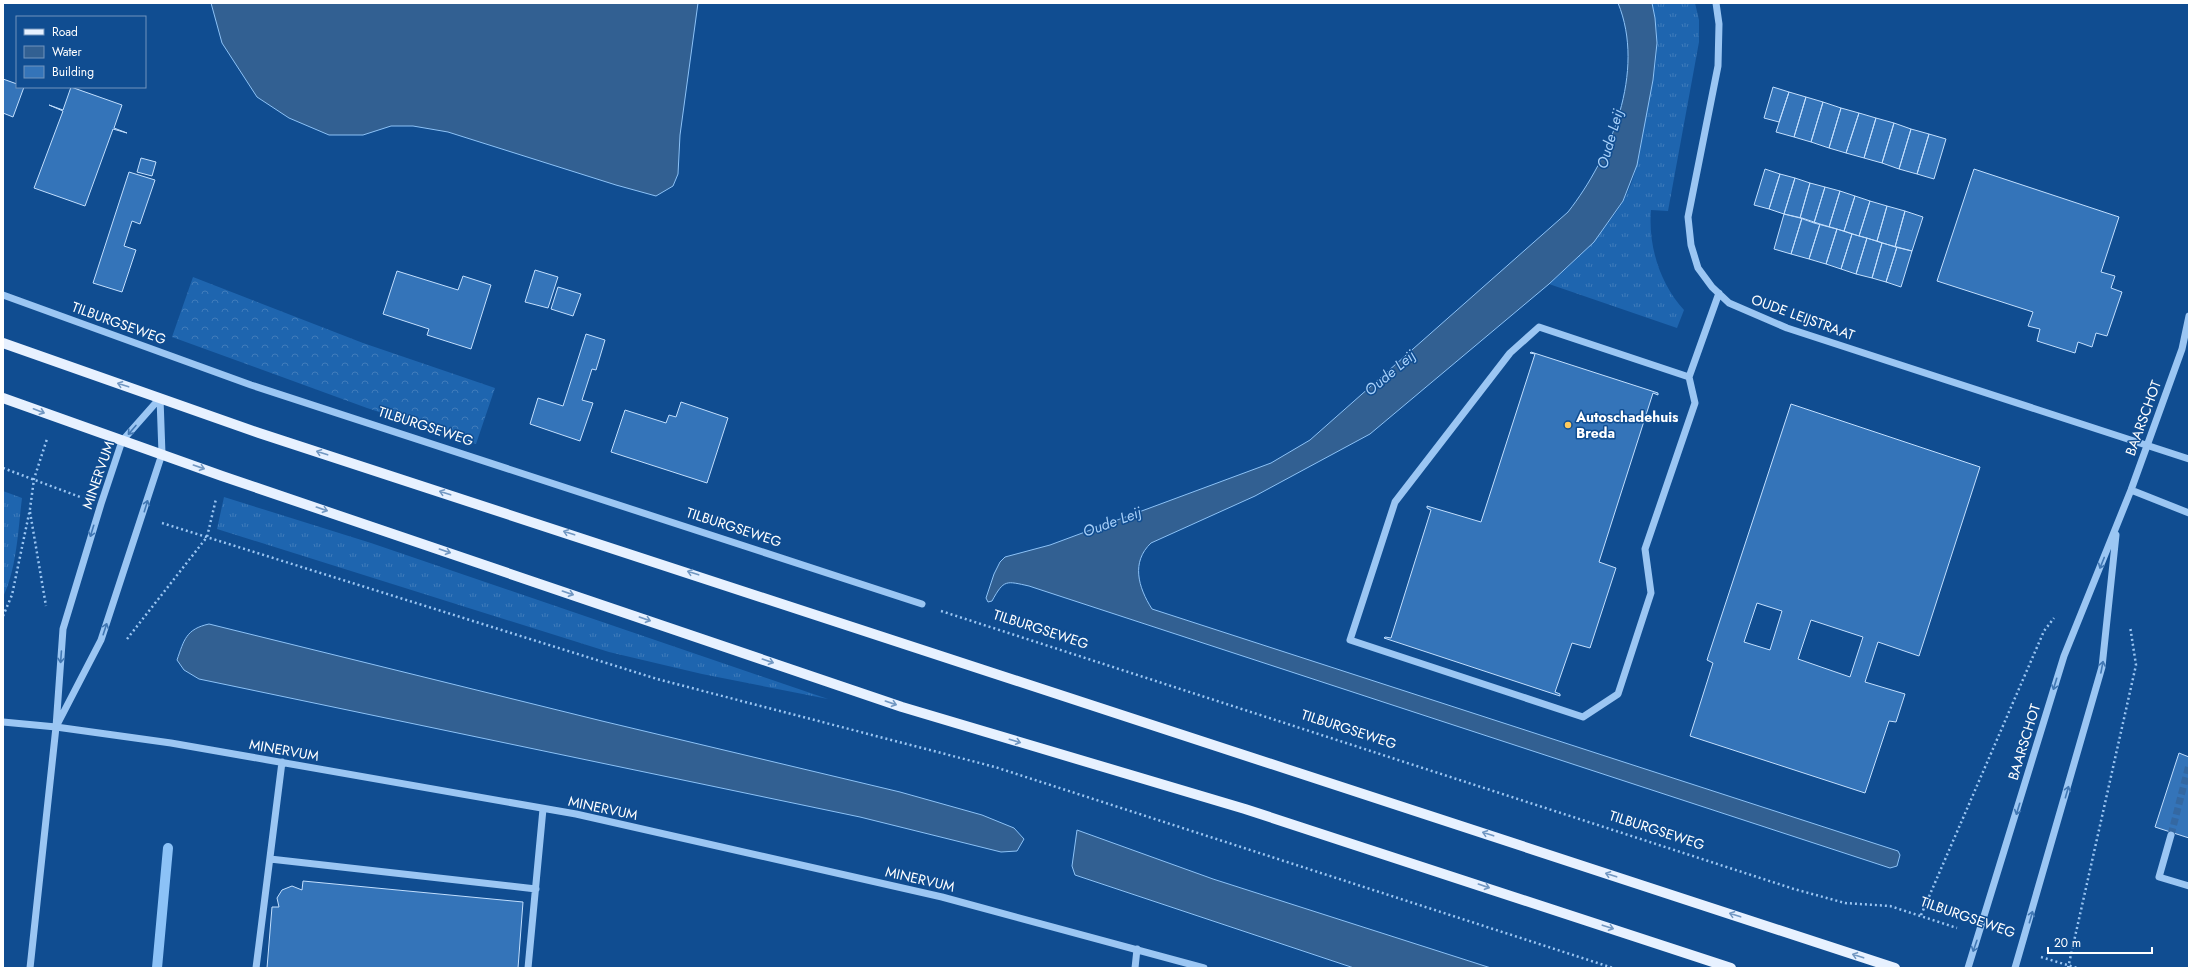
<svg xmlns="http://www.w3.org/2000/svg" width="2192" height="971" viewBox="0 0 2192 971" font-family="Jost,sans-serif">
  <defs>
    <pattern id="grass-tufts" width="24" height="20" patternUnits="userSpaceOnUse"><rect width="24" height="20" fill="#1e65af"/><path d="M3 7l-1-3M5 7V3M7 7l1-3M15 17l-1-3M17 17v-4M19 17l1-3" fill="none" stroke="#407cbb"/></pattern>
    <pattern id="forest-crowns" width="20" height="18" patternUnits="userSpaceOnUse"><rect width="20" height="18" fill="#1e65af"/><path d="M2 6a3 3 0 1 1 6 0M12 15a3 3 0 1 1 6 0" fill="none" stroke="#407cbb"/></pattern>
  </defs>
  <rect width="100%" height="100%" fill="#104d91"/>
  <path fill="url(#grass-tufts)" d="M 1652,3 L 1695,3 L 1699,20 L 1699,42 L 1668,211 L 1651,210 C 1648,246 1660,284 1684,310 L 1677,328 L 1549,284 C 1577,259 1602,235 1622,203 C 1638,177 1641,143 1646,115 C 1651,91 1657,66 1657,42 C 1657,29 1655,16 1652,3 Z
    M 3,491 L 22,498 C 18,530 17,568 3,597 Z
    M 224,497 L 371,543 L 828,699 L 702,674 L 609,652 L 217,529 Z"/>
  <path fill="url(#forest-crowns)" d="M 193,277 L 363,343 L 495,388 L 476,444 L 367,408 L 172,337 Z"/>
  <path fill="#326092" stroke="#8cc2f7" d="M 211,3 L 698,3 L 680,135 L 678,174 L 673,186 L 656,196 L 616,185 L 448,132 L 413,126 L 391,126 L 363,135 L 329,135 L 289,118 L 257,97 L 222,43 Z
    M 1618,3 L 1652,3 L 1655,18 L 1657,43 L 1653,80 L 1637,165 L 1623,201 L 1594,242 L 1549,284 L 1370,434 L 1255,496 L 1151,543 C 1131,562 1138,587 1152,609 L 1898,851 L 1900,855 L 1897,866 L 1890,868 L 1029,586 C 1006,581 1004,579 992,601 L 988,602 L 986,598 L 994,574 L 1000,562 L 1005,557 L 1050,545 L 1271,463 L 1310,440 L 1568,212 C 1611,157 1646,71 1618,3 Z
    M 209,624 L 602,721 L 900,792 L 982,815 L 1014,828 L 1024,839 L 1017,851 L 1001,852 L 860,817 L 199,679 L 184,670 L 177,660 C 184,640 186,629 209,624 Z
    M 1077,830 L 1213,879 L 1491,968 L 1354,968 L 1075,875 L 1072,866 Z"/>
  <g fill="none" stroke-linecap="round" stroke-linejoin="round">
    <path stroke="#8cc2f7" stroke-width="10" d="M 157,968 L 168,848"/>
  </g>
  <path fill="#3474b9" stroke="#c2dffe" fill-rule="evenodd" d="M 3,79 L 17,84 L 17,87 L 24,87 L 13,117 L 3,113 Z
    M 71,87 L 122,105 L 114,128 L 127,133 L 113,129 L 85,206 L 34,188 L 63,111 L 49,105 L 63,110 Z
    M 1773,87 L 1789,92 L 1779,122 L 1764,118 Z
    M 1789,92 L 1806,97 L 1794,137 L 1776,132 Z
    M 1806,97 L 1823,102 L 1811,142 L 1794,137 Z
    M 1823,102 L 1841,108 L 1829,148 L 1811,142 Z
    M 1841,108 L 1859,113 L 1846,153 L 1829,148 Z
    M 1859,113 L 1876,118 L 1864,158 L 1846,153 Z
    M 1876,118 L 1894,123 L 1882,163 L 1864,158 Z
    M 1894,123 L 1911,129 L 1899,169 L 1882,163 Z
    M 1911,129 L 1929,134 L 1917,174 L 1899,169 Z
    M 1929,134 L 1946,139 L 1934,179 L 1917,174 Z
    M 141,158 L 156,162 L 152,176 L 137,172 Z
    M 1765,169 L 1780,174 L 1769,209 L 1754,205 Z
    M 1974,169 L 2119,217 L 2101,272 L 2115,276 L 2111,288 L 2122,292 L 2107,336 L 2096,333 L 2092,347 L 2078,342 L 2075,353 L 2037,341 L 2040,329 L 2028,326 L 2033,312 L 1937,281 Z
    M 129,172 L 155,180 L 140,224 L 132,221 L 124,246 L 136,250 L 122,292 L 93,283 Z
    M 1780,174 L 1795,178 L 1784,214 L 1769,209 Z
    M 1795,178 L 1810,183 L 1800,218 L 1784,214 Z
    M 1810,183 L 1825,187 L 1814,223 L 1800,218 Z
    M 1825,187 L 1840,191 L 1829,227 L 1814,223 Z
    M 1840,191 L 1855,196 L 1844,231 L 1829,227 Z
    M 1855,196 L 1870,201 L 1859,236 L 1844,231 Z
    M 1870,201 L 1887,206 L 1877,241 L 1859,236 Z
    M 1887,206 L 1905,211 L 1895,247 L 1877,241 Z
    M 1905,211 L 1923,217 L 1912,251 L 1895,247 Z
    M 1784,214 L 1802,218 L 1791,254 L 1774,249 Z
    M 1802,218 L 1820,224 L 1809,259 L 1791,254 Z
    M 1820,224 L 1837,229 L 1826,264 L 1809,259 Z
    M 1837,229 L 1852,234 L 1841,269 L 1826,264 Z
    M 1852,234 L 1867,238 L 1856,274 L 1841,269 Z
    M 1867,238 L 1882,243 L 1872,278 L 1856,274 Z
    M 1882,243 L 1897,247 L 1886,282 L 1872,278 Z
    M 1897,247 L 1912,251 L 1901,287 L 1886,282 Z
    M 535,270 L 558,277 L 548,308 L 525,302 Z
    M 397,271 L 458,290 L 463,276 L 491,285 L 471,349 L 427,335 L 429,329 L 383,314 Z
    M 558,287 L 581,294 L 573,316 L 551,309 Z
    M 586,334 L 605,340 L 596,370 L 592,369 L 582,400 L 593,403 L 580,441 L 530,424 L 538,398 L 563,406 Z
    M 1531,352 L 1658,393 L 1658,395 L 1653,393 L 1599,562 L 1616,568 L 1590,648 L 1572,643 L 1555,692 L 1560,694 L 1560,696 L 1384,638 L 1385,637 L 1391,638 L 1431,510 L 1427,508 L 1427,506 L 1481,522 L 1535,354 L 1530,353 Z
    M 681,402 L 728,418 L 707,483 L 611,452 L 625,410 L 666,423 L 669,415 L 676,417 Z
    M 1791,404 L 1980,467 L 1919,656 L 1878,642 L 1865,682 L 1905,694 L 1896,722 L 1889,721 L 1865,793 L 1690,736 L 1713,663 L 1707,660 ZM 1757,603 L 1782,611 L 1770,650 L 1744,642 ZM 1811,620 L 1863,637 L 1850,677 L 1798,659 Z
    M 2179,753 L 2189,757 L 2189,838 L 2155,827 Z
    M 303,881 L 523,902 L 518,968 L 267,968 L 272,907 L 279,907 L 277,898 L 282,890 L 292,886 L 302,890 Z"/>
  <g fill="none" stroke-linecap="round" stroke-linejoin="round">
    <path stroke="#3468a2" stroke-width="7" stroke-dasharray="7 3.5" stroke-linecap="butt" d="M 2171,835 L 2189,765"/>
    <path stroke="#9bc6f3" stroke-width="2.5" stroke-dasharray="2 3" stroke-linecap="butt" d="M 3,468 L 80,497
      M 30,512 L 46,606
      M 162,523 L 657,679 L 995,767 L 1613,968
      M 941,611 L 1794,889 L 1845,903 L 1890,906 L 1957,928
      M 3,616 L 12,595 L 30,509 L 34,479 L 47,439
      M 127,639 L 207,537 L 216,499
      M 1921,915 L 2044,631 L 2054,618
      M 2041,957 L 2077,968
      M 2068,968 L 2136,665 L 2130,626"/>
    <path stroke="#9bc6f3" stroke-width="7" d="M 1716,3 L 1719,24 L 1718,66 L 1688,217 L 1691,245 L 1698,268 L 1712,287 L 1729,303 L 1787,328 L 2189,459
      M 3,295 L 251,385 L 922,604
      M 1689,377 L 1539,327 L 1510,353 L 1395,502 L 1350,640 L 1583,717 L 1618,694 L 1651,593 L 1645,549 L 1695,403 L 1689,377 L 1719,293
      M 2131,490 L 2189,513
      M 3,722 L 56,727 L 171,743 L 576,814 L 942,897 L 1204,968
      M 58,723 L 101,640 L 162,454 L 160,398
      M 2171,835 L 2159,877 L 2189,886
      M 270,859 L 536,889
      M 30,968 L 56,727 L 63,629 L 101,504 L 122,441 L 160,398
      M 256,968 L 282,762
      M 528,968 L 543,809
      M 1135,968 L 1137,949
      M 1968,968 L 2064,656 L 2131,490 L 2182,349 L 2189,316
      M 2015,968 L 2102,667 L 2116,535"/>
    <path stroke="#e7f1ff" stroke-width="10" d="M 3,343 L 259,433 L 1895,968
      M 3,398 L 222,476 L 902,707 L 1245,809 L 1731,968"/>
  </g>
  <defs><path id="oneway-shaft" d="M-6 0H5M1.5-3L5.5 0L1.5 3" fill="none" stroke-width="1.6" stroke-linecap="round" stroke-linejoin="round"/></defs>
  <g stroke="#7197c2">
    <use href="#oneway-shaft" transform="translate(123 385) rotate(-162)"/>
    <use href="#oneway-shaft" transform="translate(39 411) rotate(21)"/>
    <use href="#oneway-shaft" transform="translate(322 453) rotate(-162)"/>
    <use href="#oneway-shaft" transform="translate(199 467) rotate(19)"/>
    <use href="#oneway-shaft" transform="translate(445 493) rotate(-162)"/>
    <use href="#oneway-shaft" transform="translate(322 509) rotate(19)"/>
    <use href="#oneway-shaft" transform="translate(569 533) rotate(-162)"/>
    <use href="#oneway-shaft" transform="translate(445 551) rotate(19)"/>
    <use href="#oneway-shaft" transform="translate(693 573) rotate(-162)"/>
    <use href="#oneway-shaft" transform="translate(568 593) rotate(19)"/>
    <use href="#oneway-shaft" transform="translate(645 619) rotate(19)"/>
    <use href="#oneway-shaft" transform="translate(768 661) rotate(19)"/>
    <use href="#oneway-shaft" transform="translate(891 703) rotate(19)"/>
    <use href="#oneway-shaft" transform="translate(1015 741) rotate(17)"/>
    <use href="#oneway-shaft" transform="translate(1488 834) rotate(-162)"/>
    <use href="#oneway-shaft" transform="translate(1611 875) rotate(-162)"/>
    <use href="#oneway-shaft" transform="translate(1484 886) rotate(19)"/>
    <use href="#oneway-shaft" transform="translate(1735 915) rotate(-162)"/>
    <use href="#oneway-shaft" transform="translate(1608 927) rotate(18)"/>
    <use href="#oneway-shaft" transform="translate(1858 956) rotate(-162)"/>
  </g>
  <g stroke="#4177b3">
    <use href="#oneway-shaft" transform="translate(132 430) rotate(131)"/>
    <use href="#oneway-shaft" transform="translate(146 506) rotate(-73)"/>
    <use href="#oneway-shaft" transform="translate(92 531) rotate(107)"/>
    <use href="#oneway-shaft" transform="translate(2102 563) rotate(112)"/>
    <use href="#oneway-shaft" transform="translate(105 629) rotate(-72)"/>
    <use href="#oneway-shaft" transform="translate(61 657) rotate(94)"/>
    <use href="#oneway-shaft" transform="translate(2102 667) rotate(-79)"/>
    <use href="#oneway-shaft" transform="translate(2055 684) rotate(107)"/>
    <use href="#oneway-shaft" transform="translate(2067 792) rotate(-74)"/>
    <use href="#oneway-shaft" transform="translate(2018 809) rotate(107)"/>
    <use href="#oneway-shaft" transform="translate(2031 917) rotate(-74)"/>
    <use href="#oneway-shaft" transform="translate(1975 946) rotate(109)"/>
  </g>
  <circle fill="#ffca5d" stroke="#104d91" stroke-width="1.5" cx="1568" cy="425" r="4"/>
  <g text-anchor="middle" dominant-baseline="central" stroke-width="3" stroke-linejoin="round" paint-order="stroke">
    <g font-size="14" fill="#fff" stroke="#104d91">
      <text transform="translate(1803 317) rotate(20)">OUDE LEIJSTRAAT</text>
      <text transform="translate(119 323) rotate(20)">TILBURGSEWEG</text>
      <text transform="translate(2143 418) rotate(-70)">BAARSCHOT</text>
      <text transform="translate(426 426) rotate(18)">TILBURGSEWEG</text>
      <text transform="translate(98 475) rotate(-71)">MINERVUM</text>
      <text transform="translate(734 527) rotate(18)">TILBURGSEWEG</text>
      <text transform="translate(1041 629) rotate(18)">TILBURGSEWEG</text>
      <text transform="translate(1349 729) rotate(18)">TILBURGSEWEG</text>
      <text transform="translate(2024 742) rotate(-73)">BAARSCHOT</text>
      <text transform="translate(284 750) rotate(10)">MINERVUM</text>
      <text transform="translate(603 808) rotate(12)">MINERVUM</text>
      <text transform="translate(1657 830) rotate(18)">TILBURGSEWEG</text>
      <text transform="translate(920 879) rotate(13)">MINERVUM</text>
      <text transform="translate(1968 917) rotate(19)">TILBURGSEWEG</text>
    </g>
    <g font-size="14" font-weight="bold" fill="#fff" stroke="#104d91" text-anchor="start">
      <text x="1576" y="417">Autoschadehuis<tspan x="1576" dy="16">Breda</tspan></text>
    </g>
    <g font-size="15" font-style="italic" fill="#a7d0fa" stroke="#104d91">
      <text transform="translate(1610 139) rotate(-74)">Oude Leij</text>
      <text transform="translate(1390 373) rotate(-40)">Oude Leij</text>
      <text transform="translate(1112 522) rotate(-20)">Oude Leij</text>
    </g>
  </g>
  <rect width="2192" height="971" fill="none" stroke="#ffffff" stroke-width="8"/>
  <rect x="16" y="16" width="130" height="72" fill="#104d91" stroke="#7094bd"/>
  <rect x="24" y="29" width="20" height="6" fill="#e7f1ff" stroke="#7094bd"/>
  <text x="52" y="36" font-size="12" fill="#ffffff">Road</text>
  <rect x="24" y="46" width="20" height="12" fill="#326092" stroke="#7094bd"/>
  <text x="52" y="56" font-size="12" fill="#ffffff">Water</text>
  <rect x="24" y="66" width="20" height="12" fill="#3474b9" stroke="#7094bd"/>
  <text x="52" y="76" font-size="12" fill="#ffffff">Building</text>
  <path d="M2048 947v6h104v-6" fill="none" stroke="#ffffff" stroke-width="2"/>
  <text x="2054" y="947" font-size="12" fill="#ffffff" stroke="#104d91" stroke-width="3" paint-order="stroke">20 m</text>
</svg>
